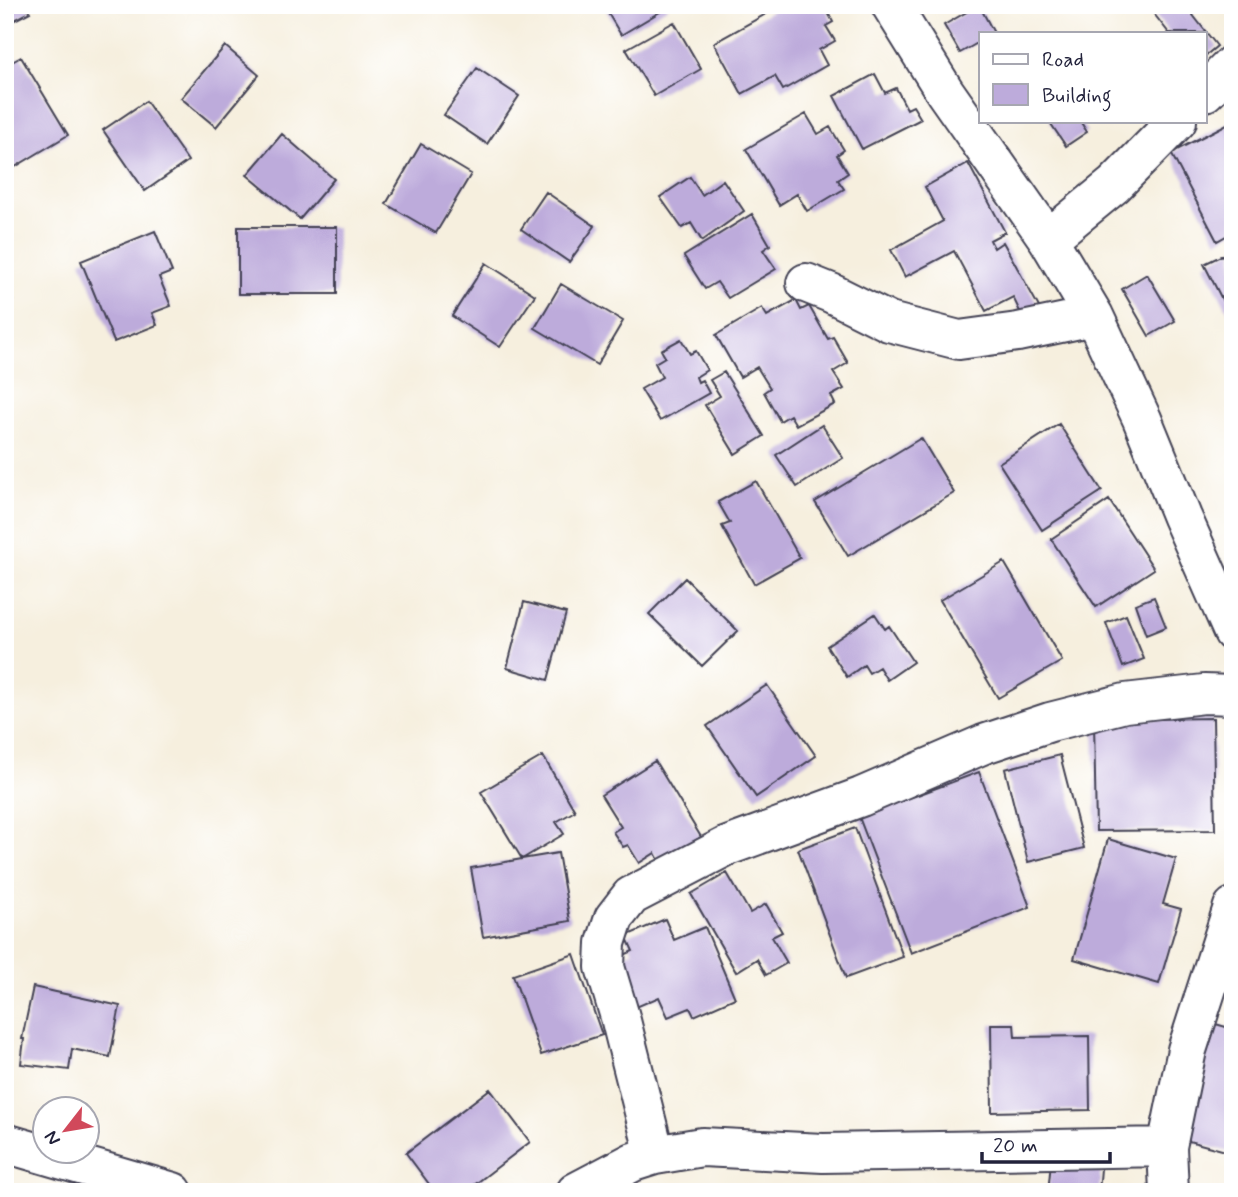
<svg xmlns="http://www.w3.org/2000/svg" width="1238" height="1197" viewBox="0 0 1238 1197" font-family="Mynerve,sans-serif">
  <rect width="100%" height="100%" fill="#fff"/>
  <filter id="ink" filterUnits="userSpaceOnUse"><feTurbulence type="fractalNoise" baseFrequency=".0143" numOctaves="2"/><feDisplacementMap in="SourceGraphic" scale="14" xChannelSelector="R" yChannelSelector="G"/><feConvolveMatrix kernelMatrix="1 2 1 2 8 2 1 2 1" color-interpolation-filters="sRGB"/></filter>
  <filter id="wash" filterUnits="userSpaceOnUse"><feTurbulence type="fractalNoise" baseFrequency=".00686" numOctaves="4" result="noise"/><feDisplacementMap in="SourceGraphic" scale="28" xChannelSelector="R" yChannelSelector="G"/><feGaussianBlur stdDeviation="1.57" result="paint"/><feColorMatrix in="noise" values="0 0 0 0 0 0 0 0 0 0 0 0 0 0 0 0 0 1.4 0 .05"/><feComposite in="paint" operator="in"/></filter>
  <g filter="url(#wash)">
    <rect width="100%" height="100%" fill="#f6efde"/>
    <g id="blocks">
      <path fill="#bdabdb" d="M 5,5 L 26,5 L 30,12 L 5,25 Z
        M 603,5 L 667,5 L 668,7 L 621,35 Z
        M 782,5 L 824,5 L 833,22 L 826,26 L 835,41 L 819,50 L 827,65 L 783,90 L 775,76 L 742,94 L 714,43 Z
        M 979,5 L 994,33 L 981,33 L 981,41 L 960,53 L 944,25 Z
        M 1147,5 L 1185,5 L 1217,46 L 1205,56 L 1205,33 L 1169,33 Z
        M 674,22 L 701,69 L 654,96 L 626,49 Z
        M 225,46 L 259,75 L 216,127 L 181,98 Z
        M 21,57 L 68,135 L 5,173 L 5,66 Z
        M 477,68 L 519,96 L 487,144 L 444,115 Z
        M 875,74 L 885,93 L 896,88 L 907,109 L 913,106 L 921,119 L 862,149 L 834,96 Z
        M 146,101 L 188,161 L 145,191 L 103,130 Z
        M 806,114 L 818,134 L 830,127 L 844,150 L 837,155 L 848,173 L 838,180 L 844,189 L 807,211 L 797,194 L 779,205 L 746,149 Z
        M 1049,121 L 1080,121 L 1087,132 L 1066,146 Z
        M 1233,121 L 1233,232 L 1217,241 L 1171,153 Z
        M 282,134 L 334,179 L 300,219 L 247,175 Z
        M 421,144 L 471,174 L 436,233 L 386,204 Z
        M 968,163 L 1005,232 L 990,240 L 994,248 L 1003,242 L 1040,309 L 1023,318 L 1013,297 L 986,311 L 954,251 L 905,277 L 891,250 L 943,221 L 925,187 Z
        M 690,177 L 702,195 L 723,180 L 744,211 L 702,241 L 691,223 L 682,228 L 660,197 Z
        M 546,192 L 595,226 L 569,262 L 521,229 Z
        M 752,214 L 770,245 L 763,250 L 776,269 L 728,298 L 717,282 L 705,289 L 684,256 Z
        M 238,227 L 337,227 L 337,294 L 238,294 Z
        M 155,231 L 172,272 L 159,277 L 171,306 L 152,313 L 157,325 L 114,342 L 81,261 Z
        M 1233,250 L 1233,321 L 1204,264 Z
        M 486,263 L 535,295 L 500,347 L 452,316 Z
        M 5,271 L 13,300 L 5,302 Z
        M 1147,274 L 1175,321 L 1149,336 L 1122,289 Z
        M 561,284 L 623,321 L 597,365 L 535,328 Z
        M 796,300 L 801,310 L 809,306 L 828,339 L 833,337 L 848,363 L 833,372 L 844,389 L 831,396 L 835,404 L 796,425 L 790,415 L 780,421 L 764,392 L 770,388 L 757,367 L 740,377 L 716,335 L 762,308 L 767,316 Z
        M 681,339 L 690,354 L 696,351 L 707,370 L 696,377 L 698,382 L 702,380 L 709,393 L 660,421 L 641,389 L 662,377 L 655,363 L 665,357 L 661,350 Z
        M 724,372 L 764,436 L 735,454 L 705,405 L 720,396 L 710,380 Z
        M 1059,424 L 1102,491 L 1042,530 L 999,463 Z
        M 822,425 L 843,458 L 797,487 L 776,455 Z
        M 921,438 L 954,493 L 848,556 L 815,502 Z
        M 756,481 L 800,558 L 754,584 L 722,526 L 730,523 L 718,502 Z
        M 1109,500 L 1154,569 L 1096,607 L 1051,539 Z
        M 1004,562 L 1062,661 L 998,698 L 940,600 Z
        M 685,578 L 738,631 L 702,666 L 649,614 Z
        M 1154,597 L 1166,627 L 1146,635 L 1135,604 Z
        M 524,602 L 566,613 L 548,680 L 507,668 Z
        M 875,614 L 885,629 L 889,626 L 913,662 L 887,680 L 879,667 L 869,673 L 864,665 L 847,677 L 827,646 Z
        M 1126,615 L 1144,659 L 1123,667 L 1106,623 Z
        M 767,685 L 816,756 L 756,797 L 707,726 Z
        M 1213,718 L 1215,830 L 1096,831 L 1094,720 Z
        M 1060,755 L 1084,848 L 1028,862 L 1005,769 Z
        M 543,756 L 575,811 L 556,822 L 564,834 L 522,859 L 558,853 L 570,921 L 483,937 L 471,868 L 522,859 L 481,792 Z
        M 655,761 L 701,837 L 660,862 L 655,853 L 639,863 L 628,845 L 623,847 L 613,832 L 621,827 L 601,795 Z
        M 979,772 L 1030,907 L 911,953 L 859,817 Z
        M 855,828 L 903,957 L 846,978 L 798,849 Z
        M 1108,839 L 1176,859 L 1163,904 L 1181,909 L 1159,984 L 1074,959 Z
        M 727,873 L 750,913 L 766,904 L 782,932 L 772,937 L 787,963 L 766,975 L 757,959 L 736,972 L 691,894 Z
        M 665,919 L 674,940 L 705,927 L 735,998 L 694,1016 L 690,1008 L 668,1017 L 659,997 L 634,1008 L 613,960 L 633,951 L 626,936 Z
        M 574,954 L 602,1035 L 541,1055 L 513,975 Z
        M 33,987 L 120,1006 L 110,1057 L 72,1049 L 69,1070 L 21,1064 L 24,1039 L 22,1039 Z
        M 1205,1021 L 1233,1029 L 1233,1153 L 1174,1137 Z
        M 991,1024 L 1014,1024 L 1015,1037 L 1089,1036 L 1090,1110 L 992,1112 Z
        M 490,1089 L 530,1142 L 465,1192 L 435,1192 L 406,1153 Z
        M 1052,1153 L 1102,1157 L 1099,1192 L 1048,1192 Z"/>
    </g>
  </g>
  <g filter="url(#ink)">
    <use href="#blocks" fill-opacity="0" stroke="#424153" stroke-width="2"/>
    <g fill="none" stroke-linecap="round" stroke-linejoin="round">
      <defs>
        <path id="street" d="M 891,5 L 945,92 L 1048,239 L 1094,316 L 1142,419 L 1182,517 L 1233,632
          M 1205,92 L 1233,64
          M 1048,239 L 1114,185 L 1177,121
          M 806,283 L 831,293 L 889,322 L 959,340 L 1018,332 L 1094,316
          M 5,1143 L 173,1192
          M 655,1155 L 620,1017 L 605,967 L 606,943 L 614,918 L 631,896 L 725,847 L 861,797 L 984,744 L 1050,722 L 1125,703 L 1204,694 L 1233,695
          M 576,1192 L 633,1162 L 655,1155 L 702,1147 L 823,1153 L 1167,1147
          M 1169,1192 L 1167,1147 L 1187,1050 L 1233,907"/>
      </defs>
      <use href="#street" stroke="#424153" stroke-width="42"/>
      <use href="#street" stroke="#fff" stroke-width="38"/>
    </g>
  </g>
  <rect width="1238" height="1197" fill="none" stroke="#fff" stroke-width="28"/>
  <rect x="979" y="32" width="228" height="91" fill="#ffffff" stroke="#a7a7b1" stroke-width="2"/>
  <rect x="993" y="54" width="35" height="10" fill="#ffffff" stroke="#a7a7b1" stroke-width="2"/>
  <text x="1042" y="66" font-size="21" fill="#22223b">Road</text>
  <rect x="993" y="84" width="35" height="21" fill="#bdabdb" stroke="#a7a7b1" stroke-width="2"/>
  <text x="1042" y="102" font-size="21" fill="#22223b">Building</text>
  <g transform="translate(66 1130) rotate(239)"><circle r="33" fill="#ffffff" stroke="#a7a7b1" stroke-width="2"/>
  <path d="M0-5L12 26L0 18L-12 26Z" fill="#d1495b"/>
  <text y="-10" font-size="19" font-weight="bold" text-anchor="middle" fill="#22223b">N</text>
  </g>
  <path d="M982 1152v10h128v-10" fill="none" stroke="#22223b" stroke-width="3.5"/>
  <text x="993" y="1152" font-size="21" fill="#22223b" stroke="#ffffff" stroke-width="5" paint-order="stroke">20 m</text>
</svg>
